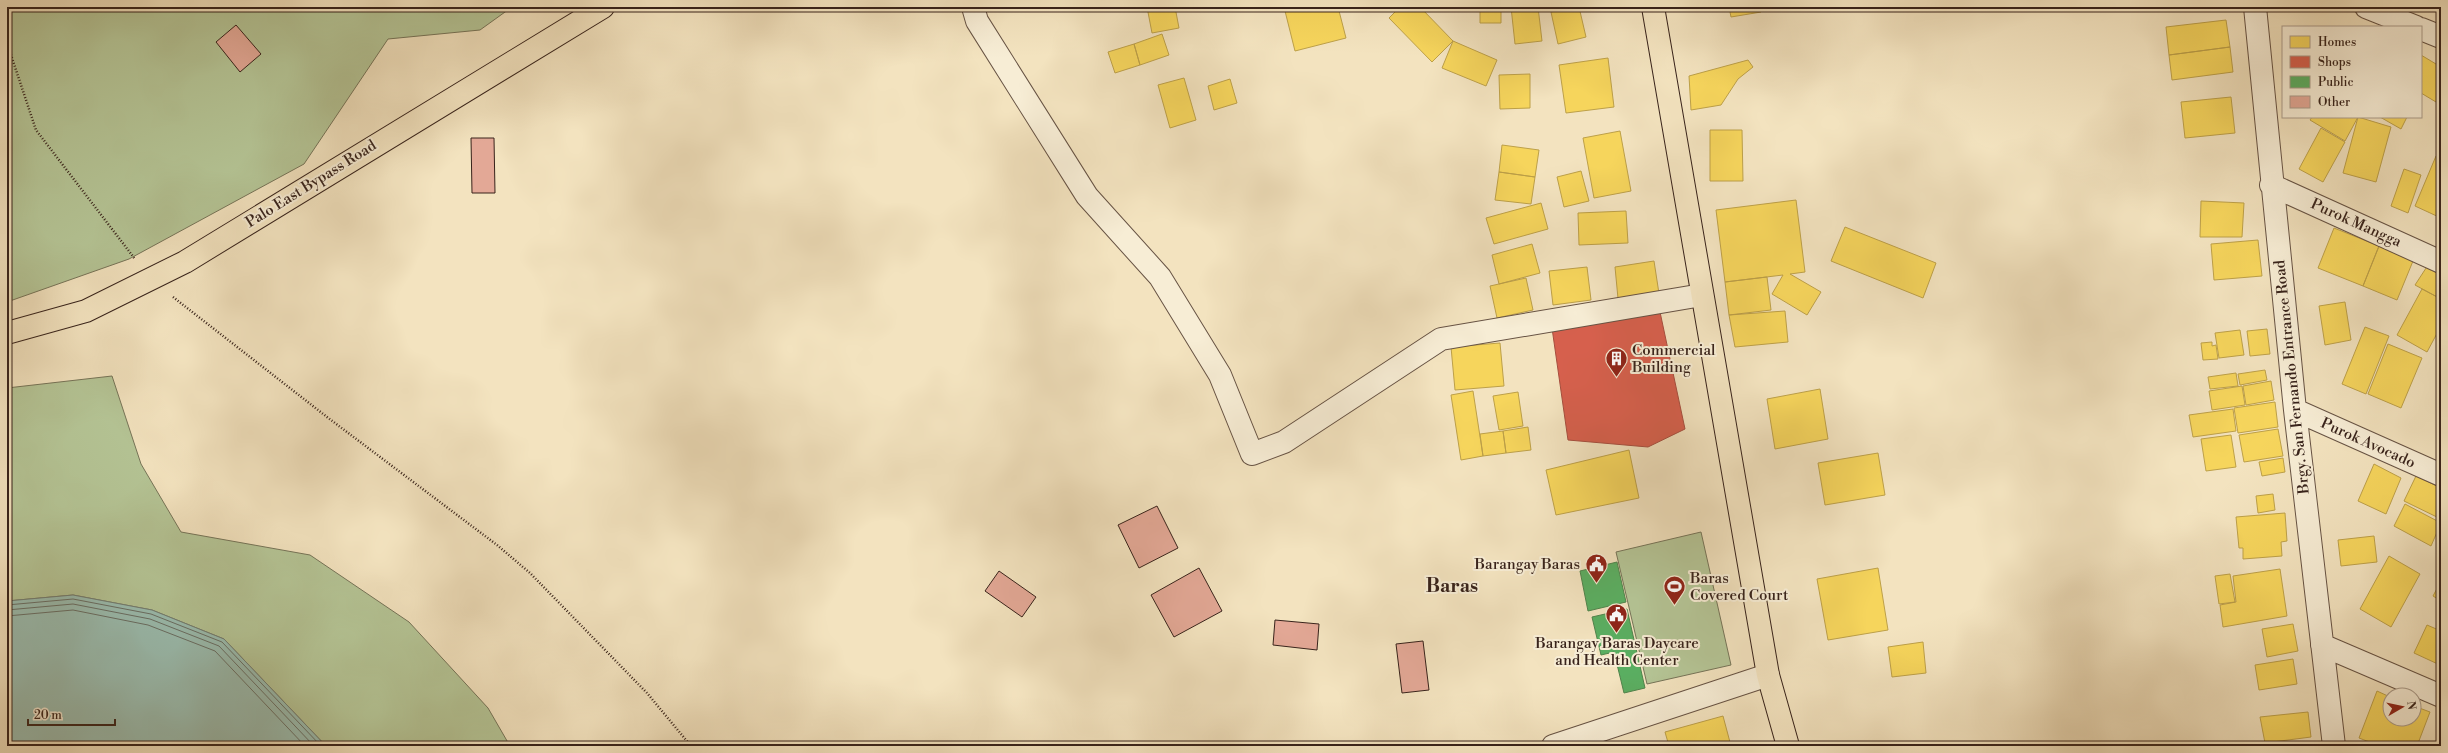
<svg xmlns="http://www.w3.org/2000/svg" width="2448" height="753" viewBox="0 0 2448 753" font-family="'Libre Bodoni',serif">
  <rect width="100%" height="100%" fill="#f3e3bf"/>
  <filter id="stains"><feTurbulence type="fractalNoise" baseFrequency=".005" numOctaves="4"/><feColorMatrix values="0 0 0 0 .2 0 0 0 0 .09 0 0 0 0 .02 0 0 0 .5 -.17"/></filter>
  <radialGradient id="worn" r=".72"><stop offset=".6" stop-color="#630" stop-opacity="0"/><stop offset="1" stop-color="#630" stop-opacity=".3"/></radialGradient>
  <path fill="#b5c596" stroke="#767458" d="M 7,7 L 512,7 L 480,30 L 388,39 L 304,164 L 129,259 L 7,302 Z
    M 112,376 L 141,464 L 181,532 L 310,555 L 409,622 L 488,708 L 510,746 L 326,746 L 224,639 L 152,610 L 73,595 L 7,601 L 7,388 Z
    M 1701,532 L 1731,665 L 1647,684 L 1616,552 Z"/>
  <path fill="#9bbeb1" stroke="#738075" d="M 73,595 L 152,610 L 224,639 L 326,746 L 7,746 L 7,601 Z"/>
  <path fill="#f6d55c" stroke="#bda048" d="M 1147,7 L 1175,7 L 1179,28 L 1152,33 Z
    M 1284,7 L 1338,7 L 1346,38 L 1295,51 Z
    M 1400,7 L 1420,7 L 1453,41 L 1432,62 L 1389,18 Z
    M 1480,7 L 1501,7 L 1501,23 L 1480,23 Z
    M 1511,7 L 1538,7 L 1542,41 L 1515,44 Z
    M 1572,7 L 1579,7 L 1586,37 L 1558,44 L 1551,12 Z
    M 1729,7 L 1760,7 L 1761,12 L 1731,17 Z
    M 2226,20 L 2230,47 L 2169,55 L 2166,27 Z
    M 1162,34 L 1169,55 L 1140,65 L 1134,44 Z
    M 1453,41 L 1497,60 L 1486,86 L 1442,68 Z
    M 1134,44 L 1140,65 L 1115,73 L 1108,52 Z
    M 2230,47 L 2233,72 L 2172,80 L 2169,55 Z
    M 2421,55 L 2441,67 L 2441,93 L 2436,102 L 2421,93 Z
    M 1608,58 L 1614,107 L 1566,113 L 1559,65 Z
    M 1748,60 L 1753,67 L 1738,79 L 1721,105 L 1691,110 L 1689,76 Z
    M 1530,74 L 1530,108 L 1500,109 L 1499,75 Z
    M 1184,78 L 1196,120 L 1170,128 L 1158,85 Z
    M 1230,79 L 1237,103 L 1214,110 L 1208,86 Z
    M 2231,97 L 2235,133 L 2185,138 L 2181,102 Z
    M 2312,117 L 2358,117 L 2345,141 L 2310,120 Z
    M 2358,117 L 2391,127 L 2376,182 L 2343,173 Z
    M 2380,117 L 2407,117 L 2401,129 Z
    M 2321,128 L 2345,142 L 2323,182 L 2299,169 Z
    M 1710,130 L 1742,130 L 1743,181 L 1710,181 Z
    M 1620,131 L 1631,191 L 1594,198 L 1583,138 Z
    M 1502,145 L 1539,150 L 1535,177 L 1499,172 Z
    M 2436,156 L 2441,158 L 2441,218 L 2415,206 Z
    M 2404,169 L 2421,175 L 2408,213 L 2391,206 Z
    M 1581,171 L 1589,201 L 1564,207 L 1557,177 Z
    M 1499,172 L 1535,177 L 1531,204 L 1495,200 Z
    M 1796,200 L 1805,272 L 1790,274 L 1821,292 L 1807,315 L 1772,294 L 1783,275 L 1725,282 L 1716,210 Z
    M 2201,201 L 2244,203 L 2242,237 L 2200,237 Z
    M 1541,203 L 1548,229 L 1494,244 L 1486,218 Z
    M 1626,211 L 1628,243 L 1579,245 L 1578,213 Z
    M 1845,227 L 1936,263 L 1923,298 L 1831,261 Z
    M 2334,228 L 2379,246 L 2363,286 L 2318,268 Z
    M 2258,240 L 2262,276 L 2214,280 L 2211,244 Z
    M 1532,244 L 1540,273 L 1499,284 L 1492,255 Z
    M 2379,246 L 2413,261 L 2397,300 L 2363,286 Z
    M 1654,261 L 1660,300 L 1619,309 L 1615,267 Z
    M 2430,262 L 2441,267 L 2441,299 L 2415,285 Z
    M 1587,267 L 1591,300 L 1553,305 L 1549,271 Z
    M 1767,277 L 1771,310 L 1729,315 L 1725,282 Z
    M 1526,278 L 1533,310 L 1497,318 L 1490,286 Z
    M 2422,289 L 2441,299 L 2441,326 L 2427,352 L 2397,335 Z
    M 2345,302 L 2351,340 L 2325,345 L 2319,306 Z
    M 1785,311 L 1788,342 L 1735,347 L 1729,315 Z
    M 2365,327 L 2389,336 L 2366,394 L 2342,384 Z
    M 2267,329 L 2270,354 L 2250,356 L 2247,331 Z
    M 2240,330 L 2244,355 L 2219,358 L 2215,333 Z
    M 2212,342 L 2212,346 L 2216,345 L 2218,359 L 2203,360 L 2201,343 Z
    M 1500,343 L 1504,386 L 1455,390 L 1451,347 Z
    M 2388,344 L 2422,358 L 2401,408 L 2368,394 Z
    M 2265,370 L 2267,380 L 2240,385 L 2238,374 Z
    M 2236,373 L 2238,386 L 2210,389 L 2208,377 Z
    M 2271,381 L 2274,400 L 2246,405 L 2243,386 Z
    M 2242,386 L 2245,405 L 2212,410 L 2209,391 Z
    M 1820,389 L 1828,439 L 1775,449 L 1767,399 Z
    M 1473,391 L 1483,456 L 1461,460 L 1451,395 Z
    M 1518,392 L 1523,426 L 1499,430 L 1493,396 Z
    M 2275,402 L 2278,427 L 2238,433 L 2234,408 Z
    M 2233,409 L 2236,431 L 2193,437 L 2189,415 Z
    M 1528,427 L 1531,450 L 1506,453 L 1503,431 Z
    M 2278,429 L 2283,456 L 2244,462 L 2239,435 Z
    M 1503,431 L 1506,453 L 1483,456 L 1480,434 Z
    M 2231,435 L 2236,467 L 2206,471 L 2201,439 Z
    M 1629,450 L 1639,498 L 1556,515 L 1546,470 Z
    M 1878,453 L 1885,495 L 1825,505 L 1818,463 Z
    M 2283,458 L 2285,472 L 2262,476 L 2259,462 Z
    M 2374,464 L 2401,478 L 2386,514 L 2358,501 Z
    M 2416,476 L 2441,488 L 2441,519 L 2404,501 Z
    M 2273,494 L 2275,510 L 2258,513 L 2256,496 Z
    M 2405,504 L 2441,523 L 2431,546 L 2394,526 Z
    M 2285,513 L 2287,541 L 2281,542 L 2282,556 L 2243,559 L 2243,548 L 2239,548 L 2236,517 Z
    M 2374,536 L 2377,562 L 2341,566 L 2338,540 Z
    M 2389,556 L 2420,574 L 2391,627 L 2360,609 Z
    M 1878,568 L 1888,630 L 1828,640 L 1817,579 Z
    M 2280,569 L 2287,616 L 2223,627 L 2220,605 L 2236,602 L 2233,576 Z
    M 2230,574 L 2235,602 L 2219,604 L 2215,576 Z
    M 2441,581 L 2441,601 L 2433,596 Z
    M 2293,624 L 2298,651 L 2267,657 L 2262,629 Z
    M 2427,625 L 2441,631 L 2440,665 L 2414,653 Z
    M 1923,642 L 1926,673 L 1892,677 L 1888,647 Z
    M 2293,659 L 2297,684 L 2259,690 L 2255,665 Z
    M 2377,691 L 2390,697 L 2390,719 L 2414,719 L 2414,706 L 2430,712 L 2417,746 L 2371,746 L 2372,743 L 2359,738 Z
    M 2308,712 L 2311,737 L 2265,743 L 2260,717 Z
    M 1723,716 L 1731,746 L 1669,746 L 1665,732 Z
    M 2440,735 L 2441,746 L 2435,746 Z"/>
  <path fill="#d6604d" stroke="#a74e3e" d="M 1660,312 L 1685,429 L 1648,447 L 1568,440 L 1552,328 Z"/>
  <path fill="#5aae61" stroke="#50844c" d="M 1617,562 L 1626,602 L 1588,611 L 1580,571 Z
    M 1627,609 L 1645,688 L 1624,693 L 1614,652 L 1601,655 L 1592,617 Z"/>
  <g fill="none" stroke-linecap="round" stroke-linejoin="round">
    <path stroke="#6a7066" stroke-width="1" d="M 7,605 L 73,599 L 151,614 L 222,642 L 321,746
      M 7,610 L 73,604 L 150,619 L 219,646 L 314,746
      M 7,616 L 73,610 L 148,625 L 215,651 L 305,746"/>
  </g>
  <path fill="#e3a896" stroke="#38231b" d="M 236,25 L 261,54 L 240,72 L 216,42 Z
    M 471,138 L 494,138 L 495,193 L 472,193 Z
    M 1157,506 L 1178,548 L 1139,568 L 1118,525 Z
    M 1199,568 L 1222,611 L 1174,637 L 1151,595 Z
    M 999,571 L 1036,597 L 1022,617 L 985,591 Z
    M 1275,620 L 1319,624 L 1317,650 L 1273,645 Z
    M 1423,641 L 1429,690 L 1402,693 L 1396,644 Z"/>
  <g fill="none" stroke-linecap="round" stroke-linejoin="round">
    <defs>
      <path id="minor" d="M 973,7 L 977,21 L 1087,196 L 1160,277 L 1220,375 L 1252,454 L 1284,442 L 1441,339 L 1702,295
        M 2255,7 L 2295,410 L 2334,746
        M 2366,7 L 2416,27
        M 2421,29 L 2441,37
        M 2271,185 L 2441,262
        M 2295,410 L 2441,475
        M 2322,645 L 2441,696
        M 1553,746 L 1768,675"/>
      <path id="major" d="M 1653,7 L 1768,675 L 1788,746
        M 7,333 L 86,311 L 185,262 L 603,7"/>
    </defs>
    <use href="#minor" stroke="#675344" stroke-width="24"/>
    <use href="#major" stroke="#38231b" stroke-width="24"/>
    <path stroke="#38231b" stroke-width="2.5" stroke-dasharray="1 2" stroke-linecap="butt" d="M 7,9 L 8,7
      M 7,43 L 36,130 L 135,259
      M 173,297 L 327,417 L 497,545 L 530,573 L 647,693 L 691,746"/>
    <use href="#minor" stroke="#f7edd5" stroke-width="22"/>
    <use href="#major" stroke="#f3e3bf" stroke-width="22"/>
  </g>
  <defs>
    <symbol id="building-pin" viewBox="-11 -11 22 30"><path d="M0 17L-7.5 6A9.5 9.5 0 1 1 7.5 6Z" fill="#8f2418" stroke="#f7edd5"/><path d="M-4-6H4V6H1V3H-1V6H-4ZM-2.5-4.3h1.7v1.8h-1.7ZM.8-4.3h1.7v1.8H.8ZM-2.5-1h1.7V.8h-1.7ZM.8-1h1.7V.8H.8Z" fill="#fff"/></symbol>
    <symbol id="civic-pin" viewBox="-11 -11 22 30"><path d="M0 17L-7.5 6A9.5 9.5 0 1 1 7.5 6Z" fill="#8f2418" stroke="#f7edd5"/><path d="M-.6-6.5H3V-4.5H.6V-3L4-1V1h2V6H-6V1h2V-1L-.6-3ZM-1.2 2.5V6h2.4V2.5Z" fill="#fff"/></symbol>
    <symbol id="stadium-pin" viewBox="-11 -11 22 30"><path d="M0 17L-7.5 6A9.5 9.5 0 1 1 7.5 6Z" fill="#8f2418" stroke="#f7edd5"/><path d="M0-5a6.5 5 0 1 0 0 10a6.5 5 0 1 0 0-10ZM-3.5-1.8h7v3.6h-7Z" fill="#fff"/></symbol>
  </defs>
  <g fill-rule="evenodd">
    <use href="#building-pin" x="1604" y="346" width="25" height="34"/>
    <use href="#civic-pin" x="1584" y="552" width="25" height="34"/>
    <use href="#stadium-pin" x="1662" y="574" width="25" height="34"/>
    <use href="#civic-pin" x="1604" y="602" width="25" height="34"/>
  </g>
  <g text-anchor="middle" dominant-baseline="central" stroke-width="4" stroke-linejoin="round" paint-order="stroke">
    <g font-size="15" fill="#38231b" stroke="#f7edd5">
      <text transform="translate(311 184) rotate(-32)">Palo East Bypass Road</text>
      <text transform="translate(2356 223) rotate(24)">Purok Mangga</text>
      <text transform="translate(2292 377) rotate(-96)">Brgy. San Fernando Entrance Road</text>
      <text transform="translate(2368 443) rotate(24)">Purok Avocado</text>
    </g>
    <g font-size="15" fill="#38231b" stroke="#f7edd5" text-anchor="start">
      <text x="1632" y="350">Commercial<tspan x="1632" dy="17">Building</tspan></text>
      <text x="1580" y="564" text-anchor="end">Barangay Baras</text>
      <text x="1690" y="578">Baras<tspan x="1690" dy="17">Covered Court</tspan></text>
      <text x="1617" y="643" text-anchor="middle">Barangay Baras Daycare<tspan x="1617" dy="17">and Health Center</tspan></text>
    </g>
    <g font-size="19" font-weight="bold" fill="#38231b" stroke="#f7edd5">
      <text x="1452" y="586">Baras</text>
    </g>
  </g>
  <rect width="2448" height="753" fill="none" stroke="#f3e3bf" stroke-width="24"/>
  <rect x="8" y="8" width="2432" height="737" fill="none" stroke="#38231b" stroke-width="2"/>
  <rect x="12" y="12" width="2424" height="729" fill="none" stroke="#38231b"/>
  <rect x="2282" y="26" width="140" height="92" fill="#f7edd5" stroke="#ab9c8b"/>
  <rect x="2290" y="36" width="20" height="12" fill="#f6d55c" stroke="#ab9c8b"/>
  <text x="2318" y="46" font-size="12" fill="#38231b">Homes</text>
  <rect x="2290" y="56" width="20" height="12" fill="#d6604d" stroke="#ab9c8b"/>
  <text x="2318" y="66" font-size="12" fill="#38231b">Shops</text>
  <rect x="2290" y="76" width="20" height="12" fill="#5aae61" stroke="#ab9c8b"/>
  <text x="2318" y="86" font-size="12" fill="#38231b">Public</text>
  <rect x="2290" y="96" width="20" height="12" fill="#e3a896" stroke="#ab9c8b"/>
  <text x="2318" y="106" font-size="12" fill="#38231b">Other</text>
  <g transform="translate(2402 707) rotate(81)"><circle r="19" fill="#f7edd5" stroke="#ab9c8b"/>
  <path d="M0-3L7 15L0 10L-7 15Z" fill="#8f2418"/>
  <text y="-6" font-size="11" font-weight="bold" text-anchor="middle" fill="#38231b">N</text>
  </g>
  <path d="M28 719v6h87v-6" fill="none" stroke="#38231b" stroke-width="2"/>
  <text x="34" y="719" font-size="12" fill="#38231b" stroke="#f7edd5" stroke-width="3" paint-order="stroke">20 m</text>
  <rect width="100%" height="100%" filter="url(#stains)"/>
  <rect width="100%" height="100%" fill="url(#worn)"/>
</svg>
